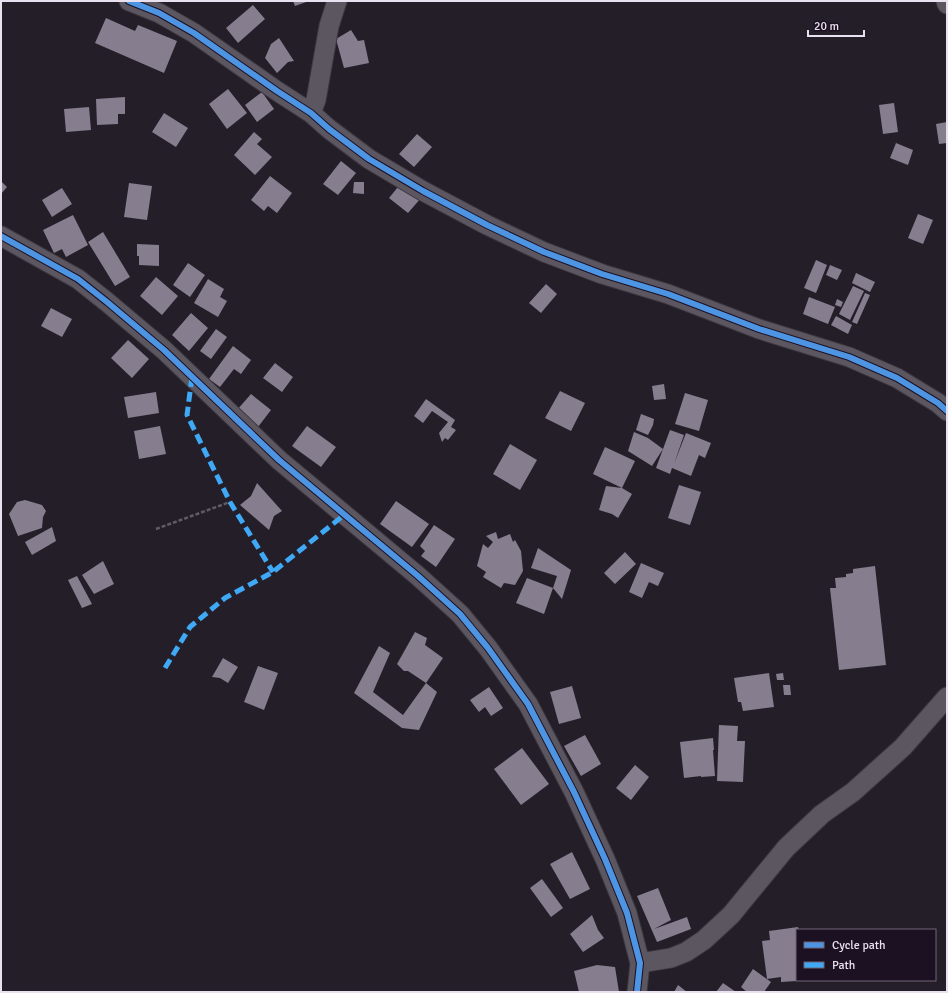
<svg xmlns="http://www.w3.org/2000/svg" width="948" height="993" viewBox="0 0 948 993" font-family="Signika,sans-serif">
  <rect width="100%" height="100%" fill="#241e29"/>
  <path fill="#867d8e" d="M 293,1 L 309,1 L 295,6 Z
    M 253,5 L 265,19 L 238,43 L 226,28 Z
    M 106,18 L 135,31 L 138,25 L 177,41 L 164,73 L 95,43 Z
    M 351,30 L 358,41 L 364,40 L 369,63 L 344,68 L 336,39 Z
    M 279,38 L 294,61 L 288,62 L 277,73 L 265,58 L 271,44 Z
    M 228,89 L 247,113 L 227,129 L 209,104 Z
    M 262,92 L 274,109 L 257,122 L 245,105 Z
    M 125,97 L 125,114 L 118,114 L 118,124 L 97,125 L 96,99 Z
    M 894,103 L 898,132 L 883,134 L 879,105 Z
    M 89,107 L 91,130 L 66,132 L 64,109 Z
    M 164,113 L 188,128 L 176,147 L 152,132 Z
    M 947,122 L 947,143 L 939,144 L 936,124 Z
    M 254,132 L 262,139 L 257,144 L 272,157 L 255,175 L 234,155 Z
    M 417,134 L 432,147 L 414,167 L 399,154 Z
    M 896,143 L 913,150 L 908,165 L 890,158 Z
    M 341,161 L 356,173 L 338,195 L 323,184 Z
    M 270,176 L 292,193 L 277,213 L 268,206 L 264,211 L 251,200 Z
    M 1,181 L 7,187 L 1,194 Z
    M 354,182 L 364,182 L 364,194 L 353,193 Z
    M 402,182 L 421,198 L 408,213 L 389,198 Z
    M 129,183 L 152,186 L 147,220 L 124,217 Z
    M 62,188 L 72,204 L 52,217 L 42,200 Z
    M 918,214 L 933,220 L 923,244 L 908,238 Z
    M 73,215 L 88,245 L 66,257 L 62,249 L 54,253 L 43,230 Z
    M 103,232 L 130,277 L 115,286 L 88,242 Z
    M 137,244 L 159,245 L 159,266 L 139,265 L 139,256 L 137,256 Z
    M 816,260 L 827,265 L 816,293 L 804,288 Z
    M 188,263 L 205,275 L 190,297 L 173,285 Z
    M 830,265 L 842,270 L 837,280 L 826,275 Z
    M 856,273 L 875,282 L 870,292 L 852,283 Z
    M 156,277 L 178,296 L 162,315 L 140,296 Z
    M 208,279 L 224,289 L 220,297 L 227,301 L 218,317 L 194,303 Z
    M 546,284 L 557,294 L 541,313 L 529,303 Z
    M 853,286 L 864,291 L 850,320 L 839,314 Z
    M 865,293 L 870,295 L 857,324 L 852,322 Z
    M 809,297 L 835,307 L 828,324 L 803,314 Z
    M 837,299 L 843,302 L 841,307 L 835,305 Z
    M 51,308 L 72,319 L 62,337 L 41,326 Z
    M 191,313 L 208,328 L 189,351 L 172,335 Z
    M 836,316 L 852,325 L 848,334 L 831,325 Z
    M 216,329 L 227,337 L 211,359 L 200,351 Z
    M 128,340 L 149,359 L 132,378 L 111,358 Z
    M 233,346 L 251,360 L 241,374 L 234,369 L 220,387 L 209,379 Z
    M 275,363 L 293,377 L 282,392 L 263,378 Z
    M 664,384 L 666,399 L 654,400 L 652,386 Z
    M 560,391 L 585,403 L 571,431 L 545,418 Z
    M 156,392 L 159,413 L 128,418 L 124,397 Z
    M 685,393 L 708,400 L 699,431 L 675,424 Z
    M 251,394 L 271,410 L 258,427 L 237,410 Z
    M 426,399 L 455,420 L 451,427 L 456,430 L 448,440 L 445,438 L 442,442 L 439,433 L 448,422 L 432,411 L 423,423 L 414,416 Z
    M 641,414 L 654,419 L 653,425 L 648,435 L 636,430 Z
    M 160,426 L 166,454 L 139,459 L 134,431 Z
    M 307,426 L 336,447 L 321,467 L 292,446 Z
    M 670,430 L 684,435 L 674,464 L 686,433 L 711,443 L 705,458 L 699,455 L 691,476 L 672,468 L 670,474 L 656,468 Z
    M 634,432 L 648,438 L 663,449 L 652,466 L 628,451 Z
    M 510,444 L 537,460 L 520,490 L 493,474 Z
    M 605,447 L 635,461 L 622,488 L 593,474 Z
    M 257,483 L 282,511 L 274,516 L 269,530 L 240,505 L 251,496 Z
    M 679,485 L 701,492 L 690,525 L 668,518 Z
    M 606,486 L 622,488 L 632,494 L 618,518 L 612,514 L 599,510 Z
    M 25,500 L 42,505 L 46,511 L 43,517 L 42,528 L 18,536 L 9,514 L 17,502 Z
    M 396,501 L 429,524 L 412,547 L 380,524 Z
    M 434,525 L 455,539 L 436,567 L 421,556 L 425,551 L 420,546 Z
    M 52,527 L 56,541 L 32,555 L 25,542 Z
    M 496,532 L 498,539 L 510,534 L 513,542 L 515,540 L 521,551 L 523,571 L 515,585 L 504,583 L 501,588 L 483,577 L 486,572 L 477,566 L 483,544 L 488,548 L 493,542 L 486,536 Z
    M 538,548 L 571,570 L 562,599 L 553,588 L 557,576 L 531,568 Z
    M 625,552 L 636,564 L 615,584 L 604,573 Z
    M 103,561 L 114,584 L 94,594 L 82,575 Z
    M 641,563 L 664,573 L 658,586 L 649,582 L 642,598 L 629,592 Z
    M 875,566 L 886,665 L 839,670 L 830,588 L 836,588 L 835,578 L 846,577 L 846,574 L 853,573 L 853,569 Z
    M 77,576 L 92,604 L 82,608 L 68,580 Z
    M 527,578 L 553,588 L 544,614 L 516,603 Z
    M 415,632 L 427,638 L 425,645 L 443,658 L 426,683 L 408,671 L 404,671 L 397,664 Z
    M 379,646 L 390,653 L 373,692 L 403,715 L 426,683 L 437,692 L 419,730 L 402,728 L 354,693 Z
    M 223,658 L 238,667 L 228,683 L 220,678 L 212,677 Z
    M 258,666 L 278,673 L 264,710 L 244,702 Z
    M 769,673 L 774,707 L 743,711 L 741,702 L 738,702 L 734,678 Z
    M 783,673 L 784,680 L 777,680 L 776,674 Z
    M 783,685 L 790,685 L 791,695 L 784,695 Z
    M 572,686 L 581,718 L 559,724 L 550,692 Z
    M 489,687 L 503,708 L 491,716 L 485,707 L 479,712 L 470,700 Z
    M 719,725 L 738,726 L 737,741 L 745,741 L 743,782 L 717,781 Z
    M 585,735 L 601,764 L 581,776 L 564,746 Z
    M 713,738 L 714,750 L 713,750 L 715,776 L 701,777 L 701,776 L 684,778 L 680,742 Z
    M 522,748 L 549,784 L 521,805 L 494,769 Z
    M 635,765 L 649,777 L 631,800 L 616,788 Z
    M 572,852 L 590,889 L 570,899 L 550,864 Z
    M 542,879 L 563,908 L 551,917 L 530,888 Z
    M 658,888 L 671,920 L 654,929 L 687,917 L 691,929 L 657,942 L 637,896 Z
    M 592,915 L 598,930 L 604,938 L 583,952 L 570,934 Z
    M 798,927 L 799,930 L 797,930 L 797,981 L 781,982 L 781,977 L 767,979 L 762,941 L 770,940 L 769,931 Z
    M 597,965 L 615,967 L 619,992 L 579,992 L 574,971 Z
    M 753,969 L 771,982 L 764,992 L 747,992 L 741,987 Z
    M 723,983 L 736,992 L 716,992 Z
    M 678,985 L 687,992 L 674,992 Z"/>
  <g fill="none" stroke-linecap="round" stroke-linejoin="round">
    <defs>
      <path id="minor" d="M 129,1 L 159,13 L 194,33 L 277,91 L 311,113 L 329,129 L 369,159 L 423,191 L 487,225 L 544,252 L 602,274 L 668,294 L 759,329 L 849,357 L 897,378 L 938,403 L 947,411
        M 946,1 L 947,4
        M 311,113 L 316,100 L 329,26 L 337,1
        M 1,236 L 78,279 L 107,302 L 164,350 L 279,460 L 418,576 L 460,614 L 488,648 L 528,704 L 574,792 L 605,859 L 627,913 L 640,963 L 637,992
        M 640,963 L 671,958 L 686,952 L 704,940 L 731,915 L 786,848 L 822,814 L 853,792 L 903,747 L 947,697"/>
    </defs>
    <use href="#minor" stroke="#3d3841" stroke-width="21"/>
    <path stroke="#615c64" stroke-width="2.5" stroke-dasharray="4 2" stroke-linecap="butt" d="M 156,529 L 230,502"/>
    <use href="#minor" stroke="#5b565f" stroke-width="19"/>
    <path stroke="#3fa9f5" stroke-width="5" stroke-dasharray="10 5" stroke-linecap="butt" d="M 192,377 L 187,415 L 230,502 L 273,572
      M 165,668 L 190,627 L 225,598 L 273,572 L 344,515"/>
    <defs>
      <path id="cycleway" d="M 129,1 L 159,13 L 194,33 L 277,91 L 311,113 L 329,129 L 369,159 L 423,191 L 487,225 L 544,252 L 602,274 L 668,294 L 759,329 L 849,357 L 897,378 L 938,403 L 947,411
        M 1,236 L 78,279 L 107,302 L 164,350 L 279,460 L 418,576 L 460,614 L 488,648 L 528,704 L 574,792 L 605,859 L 627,913 L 640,963 L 637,992"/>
    </defs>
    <use href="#cycleway" stroke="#1c1023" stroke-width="8"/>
    <use href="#cycleway" stroke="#4d94e3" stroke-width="6"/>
  </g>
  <rect width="948" height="993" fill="none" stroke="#e9e1ef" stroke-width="4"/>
  <rect x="796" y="929" width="140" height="52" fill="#1c1023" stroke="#6e6475"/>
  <rect x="804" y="942" width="20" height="6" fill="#4d94e3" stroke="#6e6475"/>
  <text x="832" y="949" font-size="12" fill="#e9e1ef">Cycle path</text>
  <rect x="804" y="962" width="20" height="6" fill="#3fa9f5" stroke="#6e6475"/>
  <text x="832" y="969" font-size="12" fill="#e9e1ef">Path</text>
  <path d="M808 30v6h56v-6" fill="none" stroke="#e9e1ef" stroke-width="2"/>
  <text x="814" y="30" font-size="12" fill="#e9e1ef" stroke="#1c1023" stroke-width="3" paint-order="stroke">20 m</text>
</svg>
